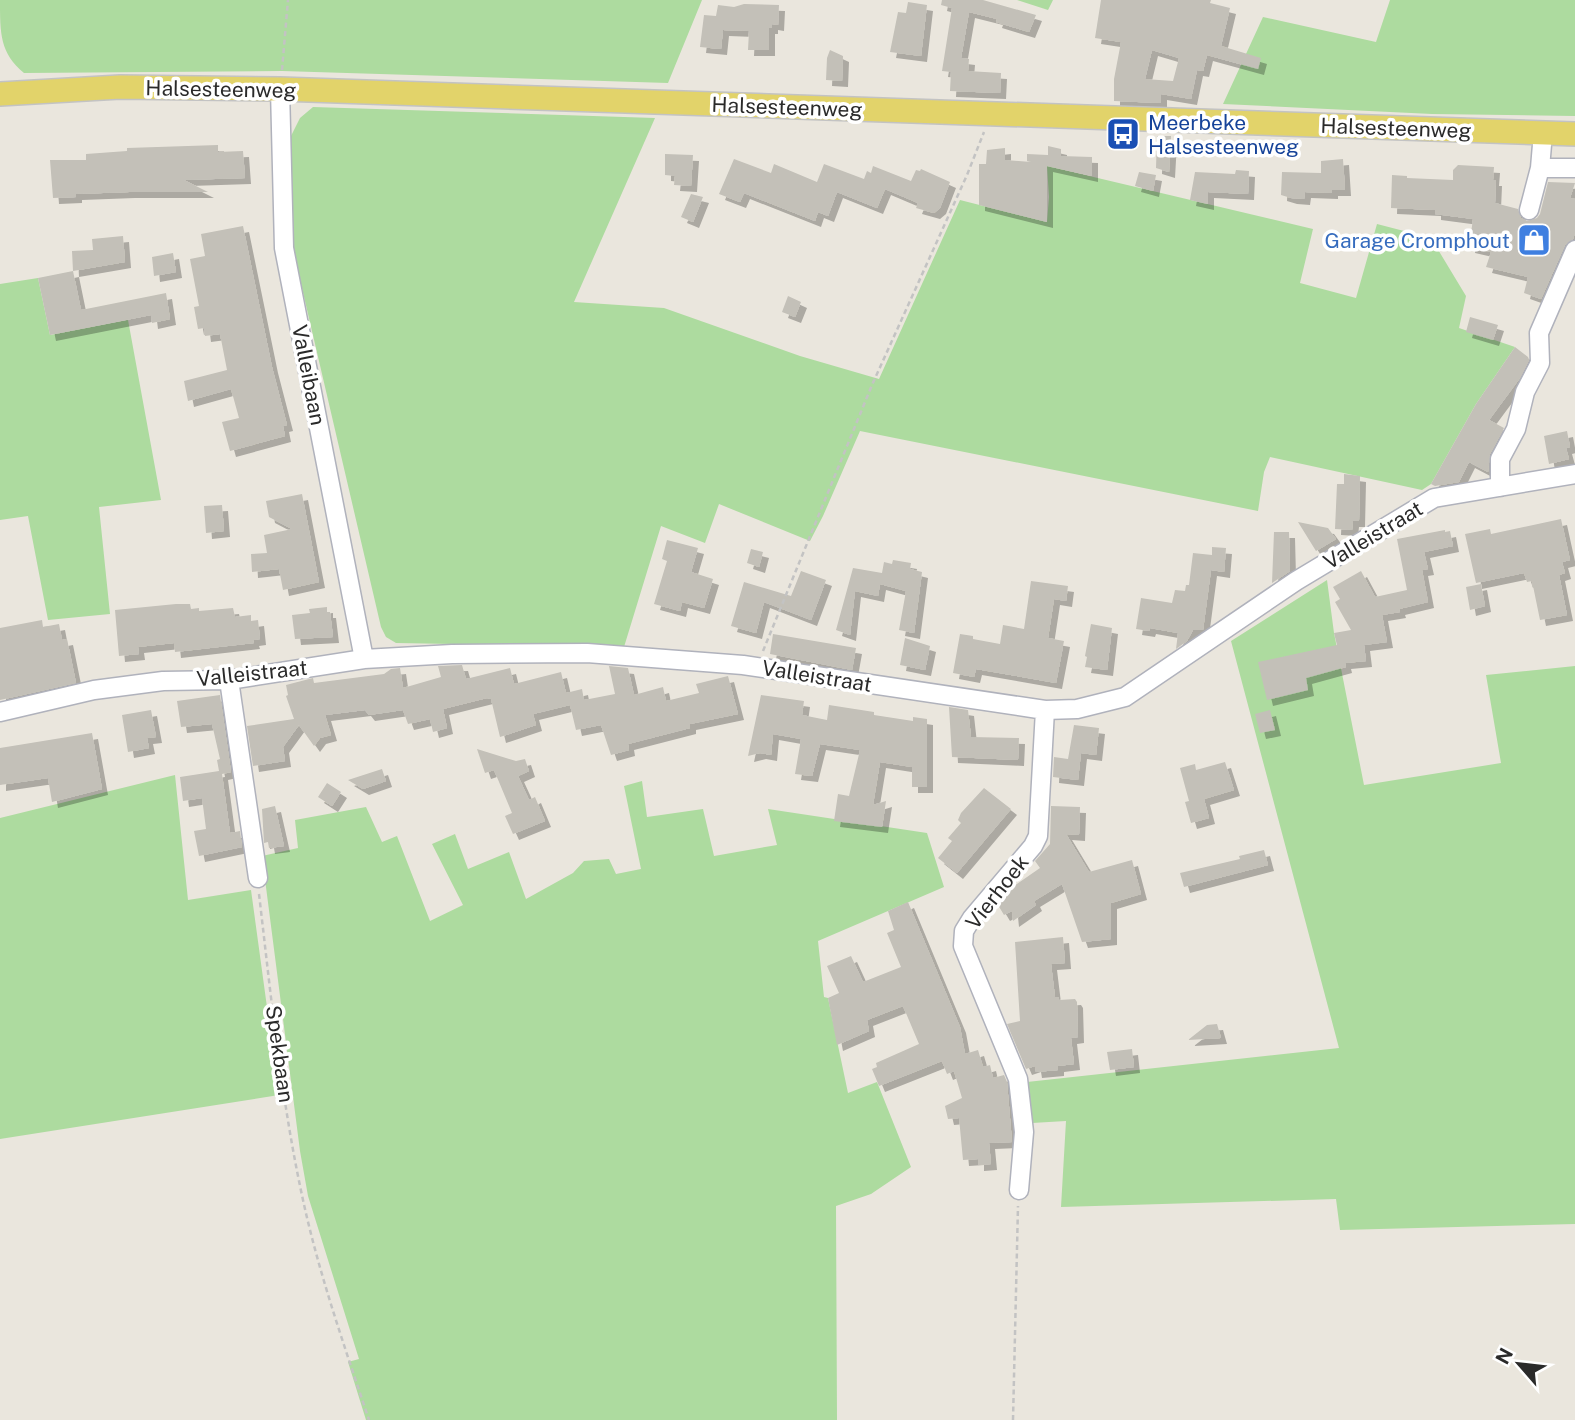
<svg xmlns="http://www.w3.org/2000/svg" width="1575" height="1420" viewBox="0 0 1575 1420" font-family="'Public Sans',sans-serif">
  <defs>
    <filter id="shadow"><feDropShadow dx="6" dy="6" stdDeviation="0" flood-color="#0004"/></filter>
  </defs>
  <rect width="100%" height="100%" fill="#eae6dd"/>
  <path fill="#addb9f" d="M 0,0 L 702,0 L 668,83 L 282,71 L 24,73 C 0,53 0,34 0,0 Z
    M 1017,0 L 1053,0 L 1048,10 Z
    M 1390,0 L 1575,0 L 1575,116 L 1432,114 L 1223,104 L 1263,17 L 1376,42 Z
    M 313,107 L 655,118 L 574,302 L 664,308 L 800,356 L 879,379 L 960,200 L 1047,222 L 1049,197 L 1047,166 L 1313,229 L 1300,283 L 1356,298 L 1377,224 L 1431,238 L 1466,296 L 1459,328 L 1515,347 L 1476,404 L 1431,484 L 1422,490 L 1270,457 L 1264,472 L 1258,511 L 860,431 L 823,516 L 810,541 L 719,504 L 705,543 L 661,526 L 624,647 L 396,643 L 386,637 L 381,627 L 291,241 L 289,140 L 300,118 Z
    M 38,278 L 50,335 L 128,320 L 161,500 L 99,507 L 110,614 L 48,620 L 28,516 L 0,520 L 0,284 Z
    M 1327,580 L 1334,633 L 1364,785 L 1501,763 L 1486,675 L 1575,666 L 1575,1224 L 1340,1230 L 1336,1199 L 1061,1207 L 1066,1121 L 1032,1123 L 1027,1082 L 1339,1048 L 1231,641 Z
    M 175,775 L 188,900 L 251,890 L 279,1095 L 0,1139 L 0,818 Z
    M 642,781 L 647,817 L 703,809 L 714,856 L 777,845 L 768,809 L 927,833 L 944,887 L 818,941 L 824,997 L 828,998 L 848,1093 L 877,1082 L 911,1167 L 871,1194 L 836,1206 L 837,1420 L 366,1420 L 348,1362 L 359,1359 L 308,1196 L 300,1151 L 262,856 L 298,848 L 295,820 L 366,807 L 382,842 L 397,836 L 430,921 L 463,905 L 432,844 L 455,834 L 468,869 L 509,852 L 526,899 L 573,873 L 584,861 L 609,859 L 616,874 L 641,869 L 624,786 Z"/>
  <path fill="#c3c0b8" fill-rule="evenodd" filter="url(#shadow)" d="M 942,0 L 983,0 L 1036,15 L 1029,32 L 996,22 L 997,19 L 969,12 L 961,58 L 969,59 L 968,71 L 1001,73 L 1000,93 L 950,91 L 951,72 L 942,71 L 952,8 L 941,5 Z
    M 1101,0 L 1211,0 L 1210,3 L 1230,8 L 1221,46 L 1261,58 L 1258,69 L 1207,55 L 1203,71 L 1197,70 L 1191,99 L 1161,94 L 1161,103 L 1114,101 L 1114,79 L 1121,42 L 1095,38 ZM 1152,50 L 1179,58 L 1173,81 L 1145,79 Z
    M 908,2 L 927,5 L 921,56 L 890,52 L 898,12 L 906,13 Z
    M 744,4 L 779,5 L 778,25 L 772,24 L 772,28 L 769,28 L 769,50 L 748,50 L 749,31 L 723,30 L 721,49 L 700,47 L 704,15 L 716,16 L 718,5 L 734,7 Z
    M 830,50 L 843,56 L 842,81 L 826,80 L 827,58 Z
    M 1157,136 L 1171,136 L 1169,172 L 1156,168 Z
    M 218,145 L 218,152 L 243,151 L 245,178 L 184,180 L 208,192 L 129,192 L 76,194 L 76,197 L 53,198 L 50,160 L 86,160 L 86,154 L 127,151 L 127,148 Z
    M 1048,146 L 1061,149 L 1061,156 L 1092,157 L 1092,176 L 1047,166 L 1047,222 L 979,205 L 979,164 L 986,164 L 987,150 L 1005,148 L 1005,160 L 1031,162 L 1027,161 L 1027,154 L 1048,155 Z
    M 665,154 L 693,155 L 691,186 L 674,185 L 675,176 L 665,175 Z
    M 734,159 L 771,173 L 774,164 L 817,182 L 824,164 L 864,179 L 867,171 L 871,173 L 873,166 L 911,181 L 916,170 L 920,171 L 921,169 L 950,182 L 940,208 L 934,213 L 916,208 L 918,203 L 885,189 L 877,208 L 837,192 L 828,216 L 818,212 L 815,221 L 744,193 L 740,202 L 719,194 Z
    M 1343,159 L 1345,190 L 1332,190 L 1332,193 L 1305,192 L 1304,199 L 1291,198 L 1281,195 L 1282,172 L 1321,173 L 1321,161 Z
    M 1458,165 L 1494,167 L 1493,180 L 1496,180 L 1495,203 L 1518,209 L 1521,218 L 1527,221 L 1537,218 L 1540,214 L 1548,182 L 1575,183 L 1570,198 L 1575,199 L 1575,233 L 1573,239 L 1565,245 L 1541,299 L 1524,293 L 1528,277 L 1486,267 L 1491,252 L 1469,247 L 1473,219 L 1435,214 L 1435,210 L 1391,208 L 1392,175 L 1407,176 L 1407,178 L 1453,180 L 1453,170 Z
    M 1236,170 L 1249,171 L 1248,194 L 1208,192 L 1208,204 L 1190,200 L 1195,172 L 1235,174 Z
    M 1139,172 L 1156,175 L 1153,191 L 1135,186 Z
    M 691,194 L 703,197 L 693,222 L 681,217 Z
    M 243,226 L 272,367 L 287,425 L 283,426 L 285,436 L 230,451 L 222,422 L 239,418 L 231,389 L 188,401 L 184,381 L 227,370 L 220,334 L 205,336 L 204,328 L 198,329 L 194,307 L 199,306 L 190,259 L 205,256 L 201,234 Z
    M 123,236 L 125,262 L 73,271 L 72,251 L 93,250 L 92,239 Z
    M 173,253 L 176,272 L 154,276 L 152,257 Z
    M 73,271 L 81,310 L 166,293 L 170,319 L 152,323 L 151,315 L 50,335 L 38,278 Z
    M 788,296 L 801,302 L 795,317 L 782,312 Z
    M 1470,317 L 1498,325 L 1493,340 L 1466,332 Z
    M 1515,347 L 1528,357 L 1529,360 L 1520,378 L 1489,420 L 1504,428 L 1490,454 L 1488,472 L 1469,462 L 1459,482 L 1435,486 L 1431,484 L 1476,404 Z
    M 1567,431 L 1570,447 L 1566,448 L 1569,459 L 1549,464 L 1544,436 Z
    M 1344,474 L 1360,476 L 1359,521 L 1353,521 L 1352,530 L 1335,529 L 1337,484 L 1344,484 Z
    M 302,494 L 319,582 L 283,590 L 279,569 L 252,572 L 251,554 L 267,553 L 264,535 L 292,529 L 269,517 L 266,501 Z
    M 222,505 L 224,531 L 206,533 L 204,506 Z
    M 1561,519 L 1570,560 L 1562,562 L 1565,573 L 1559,575 L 1567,615 L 1540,620 L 1532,581 L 1527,582 L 1524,573 L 1476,583 L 1465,534 L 1490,529 L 1491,534 Z
    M 1298,522 L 1328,528 L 1336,539 L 1316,551 Z
    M 1445,530 L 1445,532 L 1450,531 L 1453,546 L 1424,552 L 1428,569 L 1422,570 L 1428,602 L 1399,609 L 1400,612 L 1382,615 L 1387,642 L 1364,645 L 1366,661 L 1345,663 L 1346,667 L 1306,678 L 1308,690 L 1267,700 L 1258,662 L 1337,645 L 1334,633 L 1351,630 L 1335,602 L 1340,599 L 1333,587 L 1361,571 L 1375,597 L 1407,590 L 1397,539 Z
    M 1274,532 L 1289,532 L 1290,571 L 1272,583 Z
    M 667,540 L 698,548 L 691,572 L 713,579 L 704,608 L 682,602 L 680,611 L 654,604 L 667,561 L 662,559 Z
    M 1212,547 L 1226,548 L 1224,572 L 1211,570 L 1203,630 L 1193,630 L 1187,641 L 1176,649 L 1178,633 L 1150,628 L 1149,631 L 1136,629 L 1141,598 L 1172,603 L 1175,590 L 1185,591 L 1186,585 L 1189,585 L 1193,553 L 1212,555 Z
    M 751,549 L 763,552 L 759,567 L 747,563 Z
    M 893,560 L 911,563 L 910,569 L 922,572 L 914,633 L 899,630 L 906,591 L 880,584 L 878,596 L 855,591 L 850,635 L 836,630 L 853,568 L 882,573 L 884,562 L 892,564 Z
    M 801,571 L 826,580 L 811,620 L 764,602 L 756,633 L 731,626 L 744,582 L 791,596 Z
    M 1031,581 L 1068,586 L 1066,601 L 1054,599 L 1048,638 L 1064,641 L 1056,683 L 976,669 L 974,677 L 953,673 L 960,634 L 973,636 L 973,639 L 1000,644 L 1003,625 L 1024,629 Z
    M 1481,584 L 1485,606 L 1470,610 L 1466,587 Z
    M 176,604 L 190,604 L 191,609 L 199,608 L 199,611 L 233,608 L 235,617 L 251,615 L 251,621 L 258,620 L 260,639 L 253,640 L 254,643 L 175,652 L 174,643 L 138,647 L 139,654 L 119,656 L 115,610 Z
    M 327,607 L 327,612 L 330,612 L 333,637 L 295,639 L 292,615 L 310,613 L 309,609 Z
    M 42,620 L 43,627 L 59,624 L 62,640 L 67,639 L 76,683 L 0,700 L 0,628 Z
    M 1091,624 L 1112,628 L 1107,670 L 1085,667 L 1087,657 L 1085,656 Z
    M 773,634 L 856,648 L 852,670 L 770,654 Z
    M 905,638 L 930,646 L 925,670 L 900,665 Z
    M 462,665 L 466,679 L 510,668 L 514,684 L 561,672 L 566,693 L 582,689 L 584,700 L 615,694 L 609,666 L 628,668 L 634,695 L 663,687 L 666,701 L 699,693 L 696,684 L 728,676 L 738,714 L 690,724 L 690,728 L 628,744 L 629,750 L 611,755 L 601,725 L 576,730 L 570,705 L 533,714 L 536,725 L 500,737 L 491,699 L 487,698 L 443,709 L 447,728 L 433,732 L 430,719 L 408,724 L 403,710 L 369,715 L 365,710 L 325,715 L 331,735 L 320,738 L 314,746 L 299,725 L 283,747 L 285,761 L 253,766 L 247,726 L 294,719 L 286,696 L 288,695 L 286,685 L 313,678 L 314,683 L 384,674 L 391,669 L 400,668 L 403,688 L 441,677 L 438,666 Z
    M 220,695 L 231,772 L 222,774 L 230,833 L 240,831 L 242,847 L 199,856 L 194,831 L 206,829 L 202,798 L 183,801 L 180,777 L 219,771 L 217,760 L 220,759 L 212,724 L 181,727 L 177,701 Z
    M 761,695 L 804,701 L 802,715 L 827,720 L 829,705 L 874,712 L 874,715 L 913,721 L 913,717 L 927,719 L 927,787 L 912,787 L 912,767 L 880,762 L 873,805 L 886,801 L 882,827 L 834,821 L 838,794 L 849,796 L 860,750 L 820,744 L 812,776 L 795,774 L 801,739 L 773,734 L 771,755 L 760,753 L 748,756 Z
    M 949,707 L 968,710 L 971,737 L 1019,738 L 1018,760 L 952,757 Z
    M 151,710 L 156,737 L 147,738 L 149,748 L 128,752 L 122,715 Z
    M 1270,710 L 1275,730 L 1260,733 L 1255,714 Z
    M 1074,725 L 1099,728 L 1096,755 L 1081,753 L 1078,780 L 1053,777 L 1054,757 L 1068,759 Z
    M 92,733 L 102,789 L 52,802 L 48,778 L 0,785 L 0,748 Z
    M 477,749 L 516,761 L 525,759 L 529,771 L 518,776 L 529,800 L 535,797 L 545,821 L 513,834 L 505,816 L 512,813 L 494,770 L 485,773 Z
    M 1225,762 L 1234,790 L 1204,799 L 1209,818 L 1191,823 L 1185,802 L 1189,801 L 1180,768 L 1195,764 L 1196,770 Z
    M 382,769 L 386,781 L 363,789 L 348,780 Z
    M 327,783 L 341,792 L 332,806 L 318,797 Z
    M 984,788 L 1011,809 L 957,873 L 938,858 L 952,841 L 948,838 L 961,823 L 958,820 L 961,813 Z
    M 275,806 L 284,846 L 269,848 L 268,842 L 264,843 L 262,809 Z
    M 1051,806 L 1080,807 L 1079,835 L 1066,834 L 1089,872 L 1132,860 L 1141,894 L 1111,903 L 1111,939 L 1082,942 L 1062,884 L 1034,901 L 1036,905 L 1013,921 L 1012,911 L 1004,915 L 998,905 L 1014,886 L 1040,868 L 1035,861 L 1050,844 Z
    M 1264,850 L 1268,865 L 1184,887 L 1180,873 L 1240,859 L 1239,856 Z
    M 908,902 L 960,1027 L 965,1054 L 978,1050 L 983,1067 L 990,1065 L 993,1078 L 1004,1075 L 1007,1082 L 1012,1142 L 989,1143 L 991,1164 L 978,1165 L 978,1159 L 963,1160 L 959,1118 L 948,1119 L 945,1106 L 962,1098 L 954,1071 L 947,1074 L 942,1061 L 879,1086 L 872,1069 L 877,1067 L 876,1063 L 919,1044 L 903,1006 L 867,1020 L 869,1031 L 837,1045 L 828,998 L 839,993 L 827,966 L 851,956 L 863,982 L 901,967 L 887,933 L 894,930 L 888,911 Z
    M 1063,937 L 1065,963 L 1051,964 L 1055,997 L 1059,997 L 1059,1000 L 1075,999 L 1077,1002 L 1078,1037 L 1071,1038 L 1074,1064 L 1058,1066 L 1058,1070 L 1036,1072 L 1035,1066 L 1026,1069 L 1007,1024 L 1020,1021 L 1015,942 Z
    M 1217,1024 L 1221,1038 L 1188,1040 L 1207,1025 Z
    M 1132,1049 L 1134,1067 L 1110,1070 L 1107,1052 Z"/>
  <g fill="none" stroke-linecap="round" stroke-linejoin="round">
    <defs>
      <path id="minor" d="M 280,89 L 284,248 L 364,659
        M 1543,133 L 1540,168 L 1575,168
        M 1529,210 L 1540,168
        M 1500,487 L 1500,459 L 1516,429 L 1525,392 L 1540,363 L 1539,333 L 1575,250
        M 229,680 L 258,878
        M 0,712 L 94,690 L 163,681 L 229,680 L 364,659 L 452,654 L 587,653 L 743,665 L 1045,710 L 1077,709 L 1125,697 L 1296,581 L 1434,498 L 1575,474
        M 1019,1190 L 1024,1132 L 1018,1079 L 963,946 L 964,931 L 972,918 L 1033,846 L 1038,836 L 1045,710"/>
      <path id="major" d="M 0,94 L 120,87 L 280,89 L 1575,134"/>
    </defs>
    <use href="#minor" stroke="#b0b2bc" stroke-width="21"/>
    <use href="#major" stroke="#c3c3c3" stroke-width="26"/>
    <path stroke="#c3c3c3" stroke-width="2.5" stroke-dasharray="5 3.5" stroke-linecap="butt" d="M 282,70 L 288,0
      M 763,651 L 872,385 L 967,175 L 984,132
      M 259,894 C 271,996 281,1099 303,1200 C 319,1274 345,1348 369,1420
      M 1013,1420 L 1018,1206"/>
    <use href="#minor" stroke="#fff" stroke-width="18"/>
    <use href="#major" stroke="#e2d36a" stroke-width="23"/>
  </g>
  <defs>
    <symbol id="bus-square" viewBox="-11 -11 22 22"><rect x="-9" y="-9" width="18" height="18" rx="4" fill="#1a4fb4" stroke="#fff"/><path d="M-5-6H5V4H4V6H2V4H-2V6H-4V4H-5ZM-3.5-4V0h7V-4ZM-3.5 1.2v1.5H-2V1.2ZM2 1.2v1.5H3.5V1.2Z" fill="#fff"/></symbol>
    <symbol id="shop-square" viewBox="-11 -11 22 22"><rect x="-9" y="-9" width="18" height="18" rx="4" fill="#3f7fe0" stroke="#fff"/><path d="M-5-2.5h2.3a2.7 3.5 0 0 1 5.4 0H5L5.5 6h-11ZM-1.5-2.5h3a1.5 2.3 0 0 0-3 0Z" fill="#fff"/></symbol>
  </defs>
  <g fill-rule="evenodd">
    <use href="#bus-square" x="1104" y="115" width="38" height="38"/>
    <use href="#shop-square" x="1515" y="221" width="38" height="38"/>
  </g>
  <g text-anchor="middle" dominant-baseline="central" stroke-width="7" stroke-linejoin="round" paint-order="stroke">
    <g font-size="21" fill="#2a2a2a" stroke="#fff">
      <text transform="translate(221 89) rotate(1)">Halsesteenweg</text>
      <text transform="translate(787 107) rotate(2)">Halsesteenweg</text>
      <text transform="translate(1396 128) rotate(2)">Halsesteenweg</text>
      <text transform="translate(309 375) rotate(79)">Valleibaan</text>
      <text transform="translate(1373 535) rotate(-31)">Valleistraat</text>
      <text transform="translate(252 673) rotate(-6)">Valleistraat</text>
      <text transform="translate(817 676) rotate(9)">Valleistraat</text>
      <text transform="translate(997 892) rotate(-52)">Vierhoek</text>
      <text transform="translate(280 1054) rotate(82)">Spekbaan</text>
    </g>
    <g font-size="21" fill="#164399" stroke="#fff" text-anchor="start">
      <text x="1148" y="122">Meerbeke<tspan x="1148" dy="24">Halsesteenweg</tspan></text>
    </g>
    <g font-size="21" fill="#366cbe" stroke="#fff" text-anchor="end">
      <text x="1510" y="240">Garage Cromphout</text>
    </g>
  </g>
  <g transform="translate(1519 1364) rotate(298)" stroke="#ffffff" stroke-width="5" paint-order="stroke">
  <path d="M0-5L12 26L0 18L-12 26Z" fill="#2a2a2a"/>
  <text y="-10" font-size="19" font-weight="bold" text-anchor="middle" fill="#2a2a2a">N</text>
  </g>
</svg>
